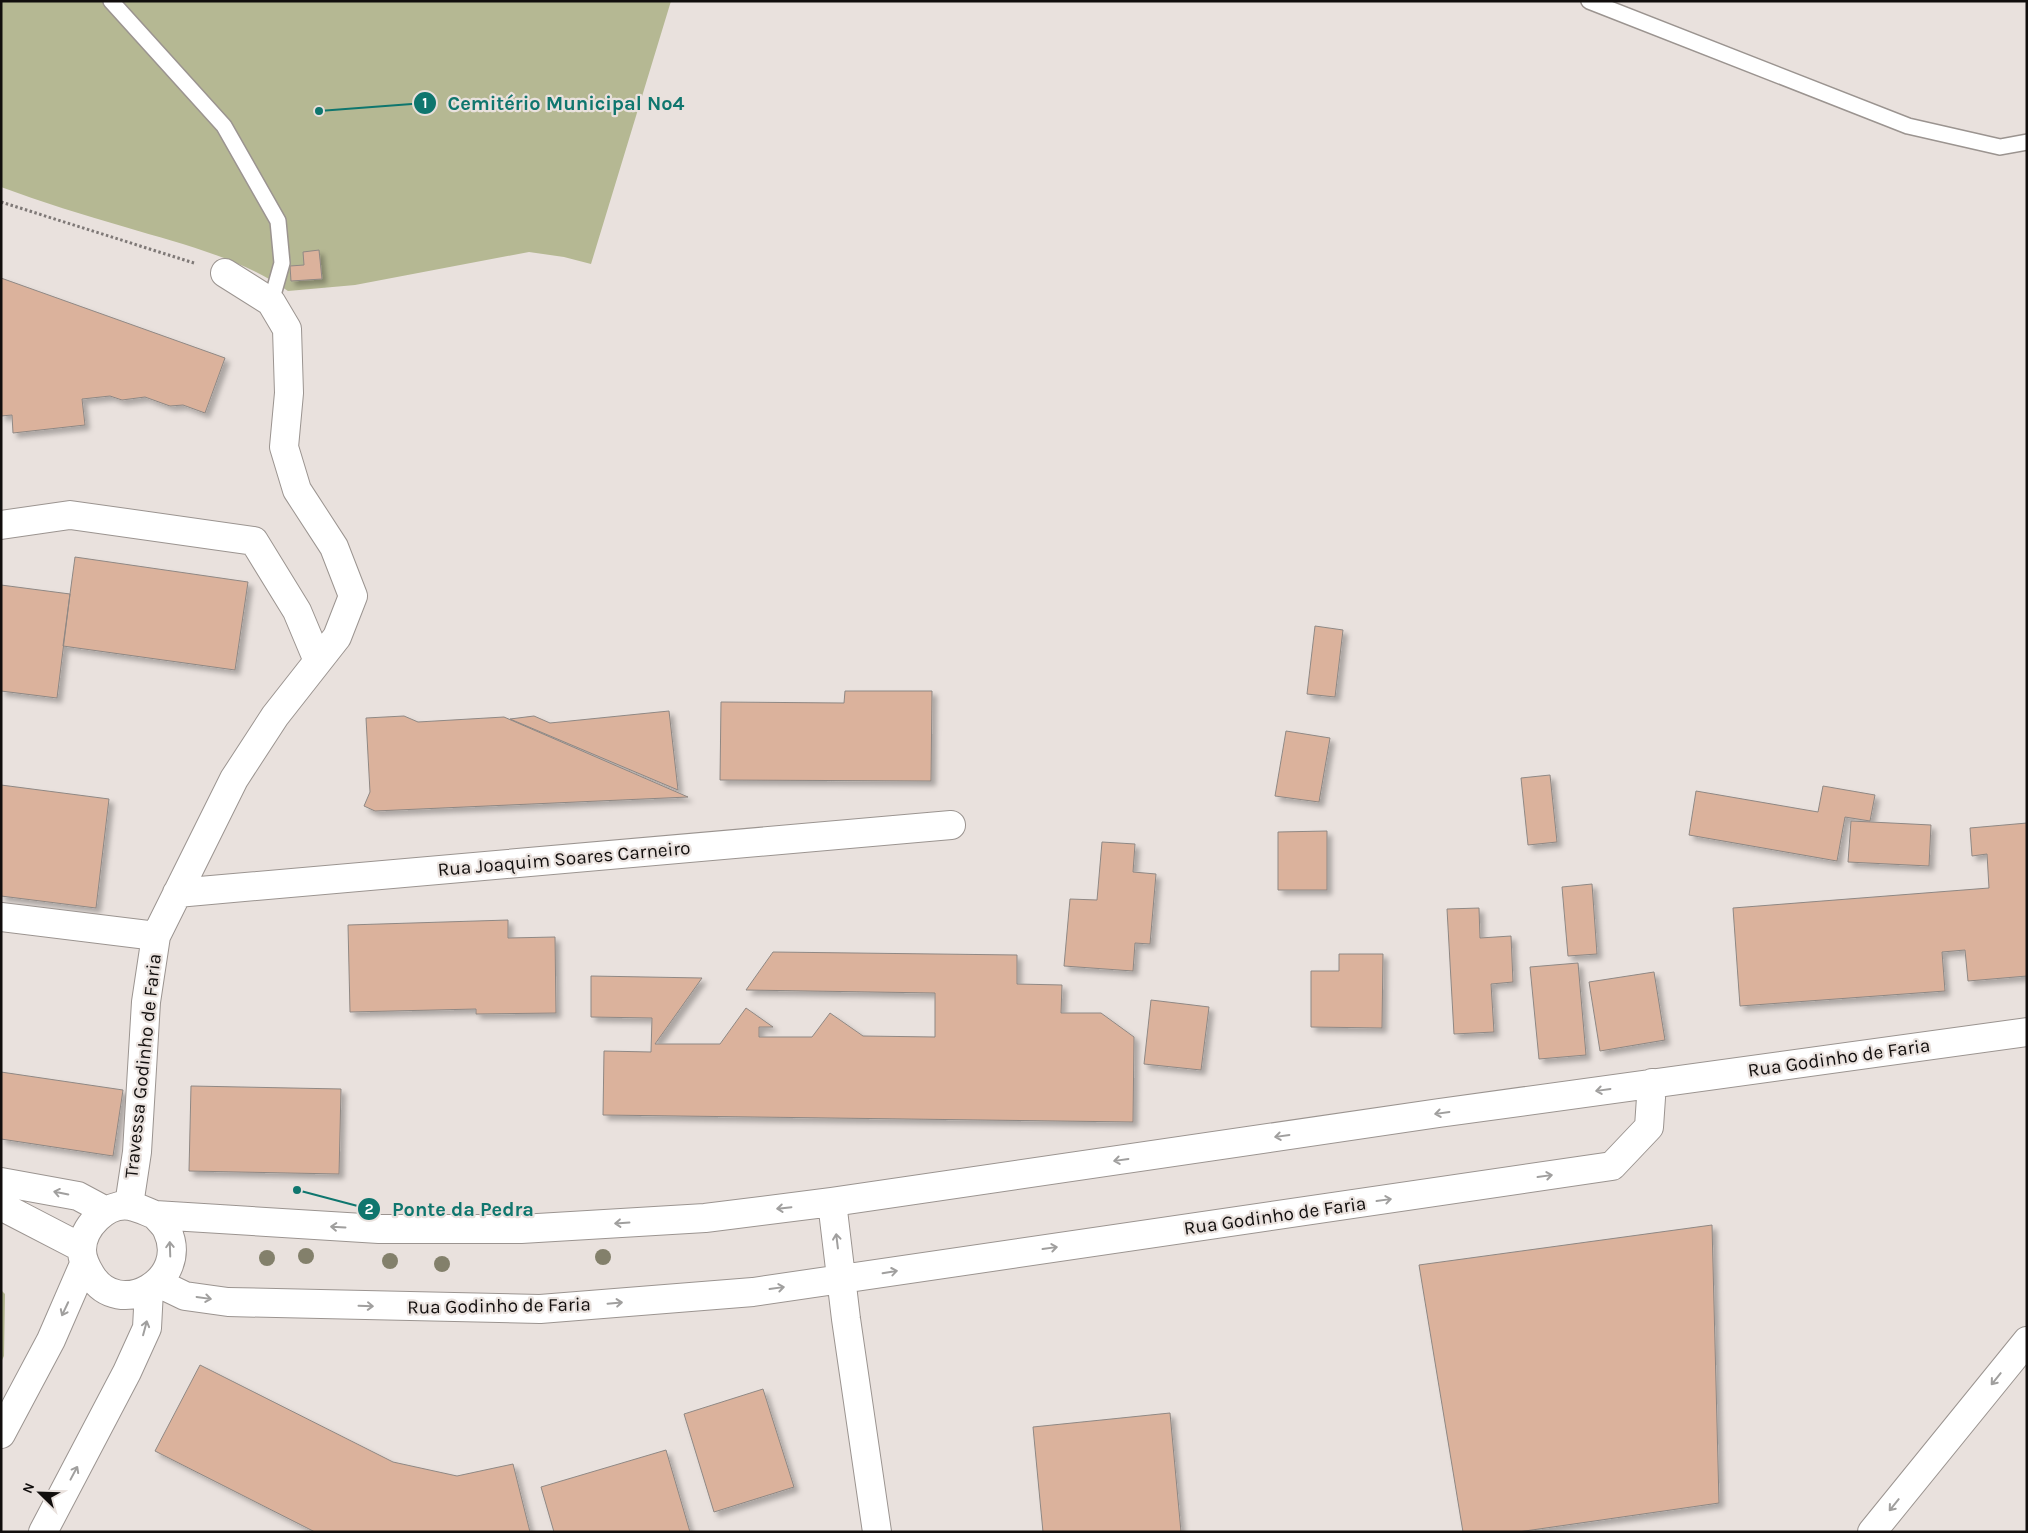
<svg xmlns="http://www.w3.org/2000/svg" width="2028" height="1533" viewBox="0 0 2028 1533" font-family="Karla,sans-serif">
  <defs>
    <filter id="shadow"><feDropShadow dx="4.5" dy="4.5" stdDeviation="2.5" flood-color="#0004"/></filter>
  </defs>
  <rect width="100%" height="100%" fill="#e9e1dd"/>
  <path fill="#b5b893" d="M 1,1 L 671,1 L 591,264 L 564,257 L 529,252 L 355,285 L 288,291 C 239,257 181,244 125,227 C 83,215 42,202 1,187 Z
    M 1,1290 L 5,1294 L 4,1356 L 1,1362 Z"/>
  <path fill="#dbb29c" stroke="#8f8884" filter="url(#shadow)" d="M 319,250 L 322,279 L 291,281 L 290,266 L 304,265 L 303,252 Z
    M 1,278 L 225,358 L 205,413 L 183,405 L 170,406 L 145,397 L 122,400 L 110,396 L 82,399 L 85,425 L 13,433 L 12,415 L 1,416 Z
    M 75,557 L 248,582 L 235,670 L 63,646 Z
    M 1,585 L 70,594 L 57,698 L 1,691 Z
    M 1315,626 L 1343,630 L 1335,697 L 1307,694 Z
    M 845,691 L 932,691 L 931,781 L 720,780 L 721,702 L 844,703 Z
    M 669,711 L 678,790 L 510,719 L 534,716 L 550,723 Z
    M 404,716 L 418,722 L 504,717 L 688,797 L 375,811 L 364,806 L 370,792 L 366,718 Z
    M 1286,731 L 1330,738 L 1319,802 L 1275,796 Z
    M 1550,775 L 1557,842 L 1528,845 L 1521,778 Z
    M 1,785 L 109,799 L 96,908 L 1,896 Z
    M 1823,786 L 1875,795 L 1870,821 L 1845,817 L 1837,861 L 1689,835 L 1696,791 L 1818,812 Z
    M 1851,821 L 1931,825 L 1929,866 L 1848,862 Z
    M 2027,823 L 2027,976 L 1968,981 L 1965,950 L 1942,952 L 1945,991 L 1740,1006 L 1733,908 L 1989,888 L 1987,854 L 1972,856 L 1970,828 Z
    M 1327,831 L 1327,890 L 1278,890 L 1278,832 Z
    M 1102,842 L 1135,844 L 1133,872 L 1156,874 L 1150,944 L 1135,943 L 1133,971 L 1064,966 L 1070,899 L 1097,900 Z
    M 1592,884 L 1597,954 L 1568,956 L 1562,887 Z
    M 1479,908 L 1480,938 L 1511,936 L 1513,982 L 1491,984 L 1494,1032 L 1454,1034 L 1447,909 Z
    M 508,920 L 508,938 L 555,937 L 556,1013 L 476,1014 L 476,1009 L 350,1012 L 348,925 Z
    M 773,952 L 1017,955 L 1017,984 L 1062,985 L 1061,1013 L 1101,1013 L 1134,1037 L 1133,1122 L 603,1115 L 604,1051 L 651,1052 L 652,1018 L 591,1017 L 591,976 L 702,978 L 655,1044 L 720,1044 L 746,1008 L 773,1027 L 759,1027 L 759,1037 L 812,1037 L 830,1013 L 863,1036 L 935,1037 L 935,993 L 746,990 Z
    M 1339,954 L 1383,954 L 1382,1028 L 1311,1027 L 1311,971 L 1339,971 Z
    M 1578,963 L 1586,1055 L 1539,1059 L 1530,967 Z
    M 1654,972 L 1665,1040 L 1600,1051 L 1589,982 Z
    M 1151,1000 L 1209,1007 L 1201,1070 L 1144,1064 Z
    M 1,1072 L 123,1090 L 113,1156 L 1,1139 Z
    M 191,1086 L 341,1089 L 339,1174 L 189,1171 Z
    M 1712,1225 L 1719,1503 L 1518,1532 L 1463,1532 L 1419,1265 Z
    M 200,1365 L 393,1462 L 457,1476 L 513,1464 L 530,1532 L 315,1532 L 155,1451 Z
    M 763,1389 L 794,1487 L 714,1512 L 684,1414 Z
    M 1170,1413 L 1181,1532 L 1043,1532 L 1033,1427 Z
    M 666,1450 L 690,1532 L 554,1532 L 541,1487 Z"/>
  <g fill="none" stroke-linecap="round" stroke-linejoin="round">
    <defs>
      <path id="lane" d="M 111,1 L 224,126 L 278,221 L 282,263 L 271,302
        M 1589,1 L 1908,126 L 2000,147 L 2027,142"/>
      <path id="street" d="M 1,525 L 70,515 L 254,541 L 297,611 L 318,661
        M 177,893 L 951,825
        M 1,917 L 156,936
        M 129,1205 L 137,1152 L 146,1002 L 156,936 L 234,779 L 275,716 L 337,637 L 353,596 L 334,547 L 297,490 L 284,447 L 289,393 L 287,329 L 271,302 L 225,273"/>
      <path id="secondary" d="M 1,1182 L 78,1196 L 106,1211
        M 832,1202 L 846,1319 L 877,1532
        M 1,1206 L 82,1248
        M 155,1215 C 159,1220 165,1225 167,1230 C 191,1280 119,1321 91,1275 C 86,1267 82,1260 82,1250 C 82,1228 106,1202 130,1206 C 138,1207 147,1212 155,1215 L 379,1229 L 521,1229 L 705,1218 L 832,1202 L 1439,1113 L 2027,1032
        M 158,1283 L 185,1296 L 228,1302 L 540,1309 L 753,1292 L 1612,1166 L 1649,1127 L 1652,1083
        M 1,1434 L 51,1340 L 84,1264
        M 43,1532 L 127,1372 L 147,1328 L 149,1290"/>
      <path id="highway" d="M 1872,1532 L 2027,1341"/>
    </defs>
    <use href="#lane" stroke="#9b9490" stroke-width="18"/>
    <use href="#street" stroke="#9b9490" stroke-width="30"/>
    <use href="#secondary" stroke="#9b9490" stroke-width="30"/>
    <use href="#highway" stroke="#9b9490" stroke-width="30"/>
    <path stroke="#7f7977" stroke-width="3" stroke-dasharray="2.5 2.5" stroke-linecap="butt" d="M 1,202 L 194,263"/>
    <use href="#lane" stroke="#fff" stroke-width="15"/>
    <use href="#street" stroke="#fff" stroke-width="28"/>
    <use href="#secondary" stroke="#fff" stroke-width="28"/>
    <use href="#highway" stroke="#fff" stroke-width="28"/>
  </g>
  <g fill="#83806b">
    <circle cx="306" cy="1256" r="8"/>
    <circle cx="603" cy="1257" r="8"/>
    <circle cx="267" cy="1258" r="8"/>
    <circle cx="390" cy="1261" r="8"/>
    <circle cx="442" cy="1264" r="8"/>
  </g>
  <defs><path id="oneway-shaft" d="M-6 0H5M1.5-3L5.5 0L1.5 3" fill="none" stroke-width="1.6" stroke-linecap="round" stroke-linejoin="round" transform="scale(1.25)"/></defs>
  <g stroke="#a09f9e">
    <use href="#oneway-shaft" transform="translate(1603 1090) rotate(172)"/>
    <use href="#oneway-shaft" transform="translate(1442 1113) rotate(172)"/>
    <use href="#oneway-shaft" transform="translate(1282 1136) rotate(172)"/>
    <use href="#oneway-shaft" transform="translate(1121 1160) rotate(172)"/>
    <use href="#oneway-shaft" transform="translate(1545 1176) rotate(-8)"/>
    <use href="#oneway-shaft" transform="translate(61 1193) rotate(-169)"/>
    <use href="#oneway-shaft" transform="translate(1384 1200) rotate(-8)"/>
    <use href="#oneway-shaft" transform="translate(784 1208) rotate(174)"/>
    <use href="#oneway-shaft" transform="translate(622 1223) rotate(176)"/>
    <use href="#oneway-shaft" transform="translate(338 1227) rotate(-177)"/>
    <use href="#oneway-shaft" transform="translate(837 1241) rotate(-97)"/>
    <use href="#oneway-shaft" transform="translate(1050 1248) rotate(-8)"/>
    <use href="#oneway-shaft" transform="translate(170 1249) rotate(-92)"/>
    <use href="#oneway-shaft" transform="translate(890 1272) rotate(-9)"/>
    <use href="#oneway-shaft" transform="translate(777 1288) rotate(-8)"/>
    <use href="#oneway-shaft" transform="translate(204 1298) rotate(8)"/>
    <use href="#oneway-shaft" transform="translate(615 1303) rotate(-5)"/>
    <use href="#oneway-shaft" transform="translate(366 1306) rotate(2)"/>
    <use href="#oneway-shaft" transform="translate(65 1309) rotate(115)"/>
    <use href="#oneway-shaft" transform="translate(145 1328) rotate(-75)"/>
    <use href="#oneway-shaft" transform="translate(1996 1379) rotate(129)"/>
    <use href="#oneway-shaft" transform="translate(74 1473) rotate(-62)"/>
    <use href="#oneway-shaft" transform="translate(1894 1505) rotate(129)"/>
  </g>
  <g text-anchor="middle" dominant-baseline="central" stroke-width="4.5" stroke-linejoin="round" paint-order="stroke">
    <g font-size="19" fill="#110e0d" stroke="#e9e1dd">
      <text transform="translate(564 859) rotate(-5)">Rua Joaquim Soares Carneiro</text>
      <text transform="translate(1839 1058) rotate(-8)">Rua Godinho de Faria</text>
      <text transform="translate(143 1066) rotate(-84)">Travessa Godinho de Faria</text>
      <text transform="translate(1275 1216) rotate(-8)">Rua Godinho de Faria</text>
      <text transform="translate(499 1306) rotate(-1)">Rua Godinho de Faria</text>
    </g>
  </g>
  <path fill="none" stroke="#0f766e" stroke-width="2" d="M319 111L425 103M297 1190L369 1209"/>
  <g fill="#0f766e" stroke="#e9e1dd" stroke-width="2">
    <circle cx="319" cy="111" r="5"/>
    <circle cx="297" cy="1190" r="5"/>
    <circle cx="425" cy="103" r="12"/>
    <circle cx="369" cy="1209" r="12"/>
  </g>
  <g font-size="15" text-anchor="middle" font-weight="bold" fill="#fff">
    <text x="425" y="108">1</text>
    <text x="369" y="1214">2</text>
  </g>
  <g font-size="20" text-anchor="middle" font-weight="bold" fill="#0f766e" stroke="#e9e1dd" stroke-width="4.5" stroke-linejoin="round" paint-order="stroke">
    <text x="566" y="110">Cemitério Municipal Nº4</text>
    <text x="463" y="1216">Ponte da Pedra</text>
  </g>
  <rect width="2028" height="1533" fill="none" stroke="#110e0d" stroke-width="5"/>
  <g transform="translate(40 1493) rotate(293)" stroke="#e9e1dd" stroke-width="4" paint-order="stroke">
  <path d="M0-4L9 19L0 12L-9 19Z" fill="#110e0d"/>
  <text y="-8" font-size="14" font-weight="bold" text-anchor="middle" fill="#110e0d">N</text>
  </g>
</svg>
